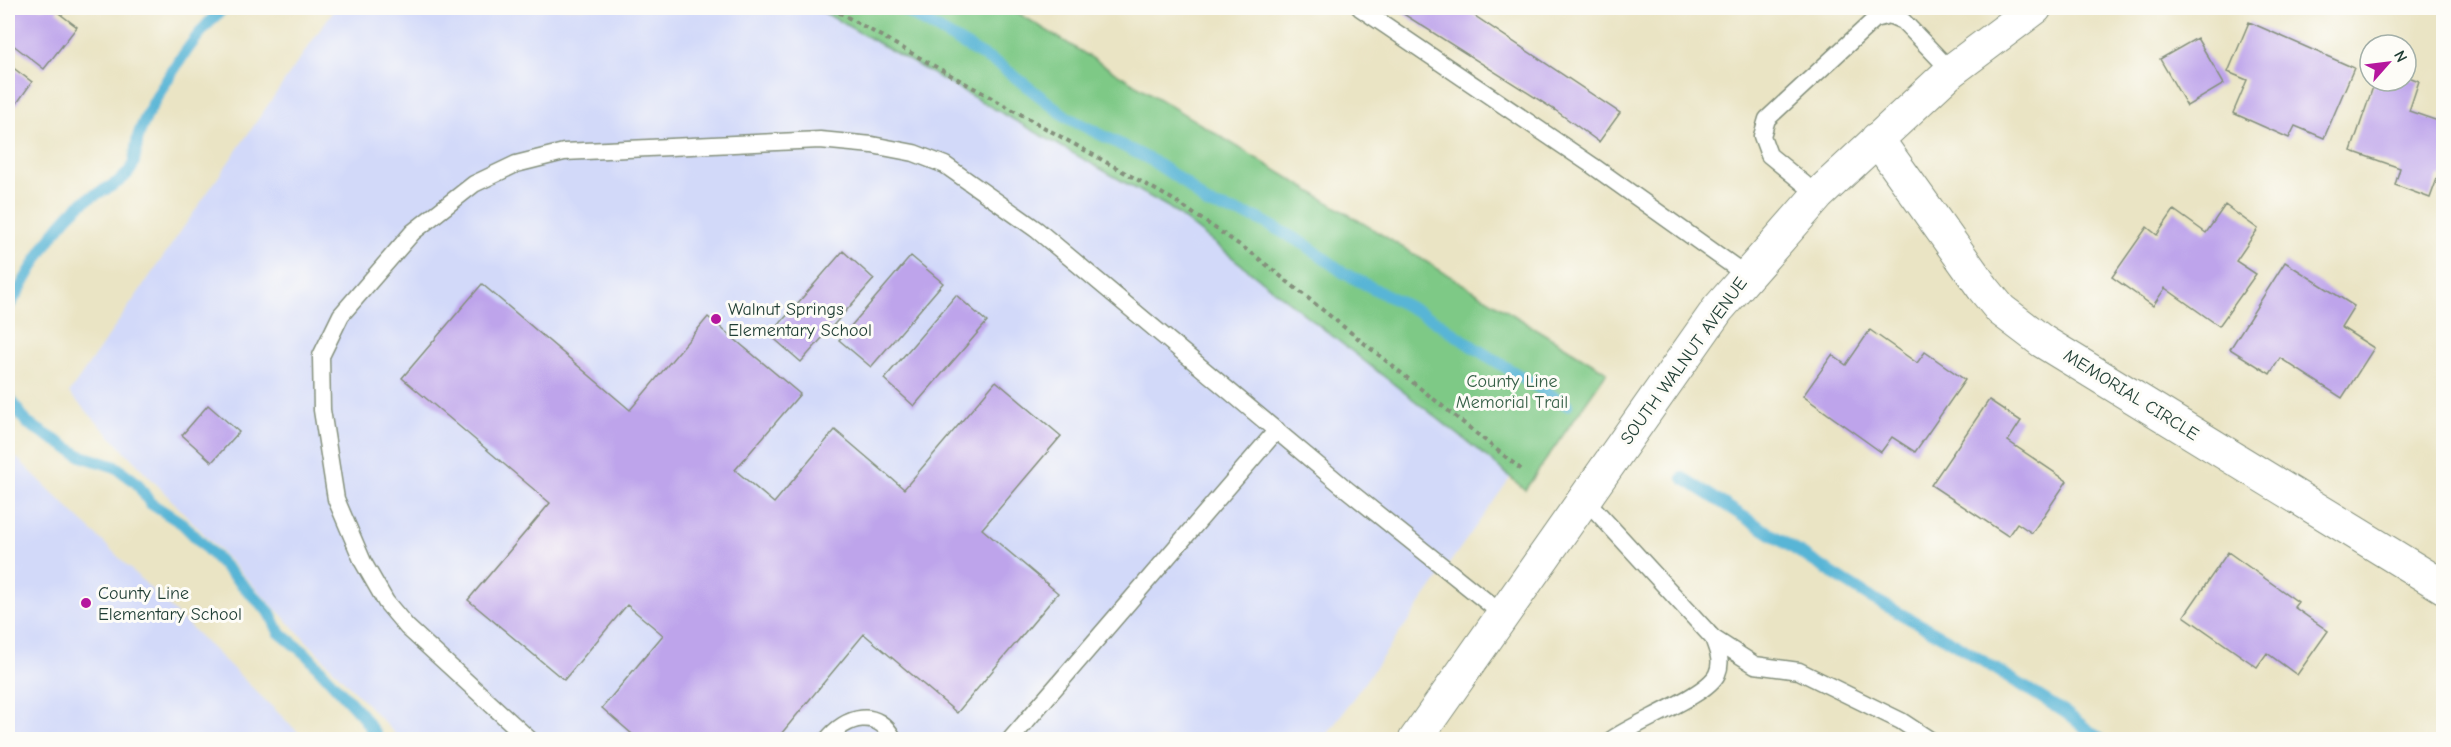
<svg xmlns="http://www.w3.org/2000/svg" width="2451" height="747" viewBox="0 0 2451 747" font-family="'Comic Neue',sans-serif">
  <rect width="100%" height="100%" fill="#fdfcf7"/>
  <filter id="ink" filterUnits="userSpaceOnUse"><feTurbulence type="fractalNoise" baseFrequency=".0167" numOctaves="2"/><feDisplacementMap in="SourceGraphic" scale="12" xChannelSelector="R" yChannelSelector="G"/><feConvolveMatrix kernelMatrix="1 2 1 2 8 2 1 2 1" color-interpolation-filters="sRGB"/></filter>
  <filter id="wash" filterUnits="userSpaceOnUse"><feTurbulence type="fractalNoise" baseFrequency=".008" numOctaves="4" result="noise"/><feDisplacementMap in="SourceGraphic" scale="24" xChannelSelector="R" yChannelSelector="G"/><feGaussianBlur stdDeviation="1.35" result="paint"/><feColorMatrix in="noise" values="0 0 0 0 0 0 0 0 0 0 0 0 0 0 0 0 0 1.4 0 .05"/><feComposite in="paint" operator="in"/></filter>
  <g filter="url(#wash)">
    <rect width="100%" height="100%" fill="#eae4c4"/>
    <path fill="#d2d9f9" d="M 335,8 L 816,8 L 1168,207 L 1218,244 L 1511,477 L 1324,739 L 400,739 L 69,393 Z
      M 16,457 L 305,739 L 8,739 L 8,466 Z"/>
    <path fill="#7ec986" stroke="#4e835d" stroke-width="1.5" d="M 816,8 L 1010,8 L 1607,372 L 1525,490 L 1488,458 L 1168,207 Z"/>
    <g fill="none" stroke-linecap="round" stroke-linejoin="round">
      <path stroke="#58b5d6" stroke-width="12" d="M 901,8 L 1001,66 L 1068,118 L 1151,160 L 1184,182 L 1207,204 L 1257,218 L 1306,245 L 1344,273 L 1434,320 L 1473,347 L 1567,405
        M 8,307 C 33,271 49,228 85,201 C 100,190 122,185 132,167 C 137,157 135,142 140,131 C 154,96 195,32 224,8
        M 8,396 L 27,423 L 81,456 L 116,467 L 137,483 L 150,503 L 183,524 L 270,613 L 279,632 L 306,654 L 361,714 L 379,740
        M 1683,478 L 1868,596 L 1954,643 L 2066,713 L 2101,740"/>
    </g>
    <g id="blocks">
      <path fill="#bea4eb" d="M 8,8 L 59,8 L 56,11 L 77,27 L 44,69 L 8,41 Z
        M 1394,8 L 1463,8 L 1620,113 L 1599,142 L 1555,110 Z
        M 2249,22 L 2354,68 L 2324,138 L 2295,126 L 2289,138 L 2233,113 L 2247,80 L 2228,72 Z
        M 2197,38 L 2224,84 L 2187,106 L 2160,59 Z
        M 8,64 L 32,82 L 8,116 Z
        M 2406,76 L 2419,81 L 2409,111 L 2444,123 L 2444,178 L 2438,176 L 2430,198 L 2395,185 L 2400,168 L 2351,151 L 2375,81 L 2406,81 Z
        M 2225,205 L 2258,229 L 2236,261 L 2256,274 L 2219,326 L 2165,288 L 2153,306 L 2112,277 L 2147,227 L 2157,235 L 2174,210 L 2206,233 Z
        M 843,251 L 874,279 L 801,362 L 770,335 Z
        M 911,256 L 943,283 L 871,367 L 839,340 Z
        M 2285,262 L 2354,306 L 2341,327 L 2374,348 L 2342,398 L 2280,358 L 2270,374 L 2230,349 Z
        M 482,284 L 630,410 L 708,317 L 800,394 L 735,470 L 774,503 L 835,430 L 904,489 L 996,381 L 1061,436 L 982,529 L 1058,593 L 957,713 L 864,634 L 776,740 L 639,740 L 602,708 L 663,635 L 627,605 L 564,680 L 468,600 L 550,503 L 402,378 Z
        M 956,295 L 987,322 L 914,406 L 884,379 Z
        M 1870,330 L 1917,363 L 1925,352 L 1965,380 L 1915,452 L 1892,437 L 1881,452 L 1803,396 L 1832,355 L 1846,365 Z
        M 1989,400 L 2021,421 L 2008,441 L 2067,481 L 2032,533 L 2017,523 L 2008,536 L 1931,485 Z
        M 208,405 L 239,432 L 212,462 L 182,435 Z
        M 2228,552 L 2298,602 L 2294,607 L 2328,631 L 2297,675 L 2267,653 L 2257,667 L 2184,616 Z"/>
    </g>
  </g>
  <g filter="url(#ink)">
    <use href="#blocks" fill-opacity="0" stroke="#84907c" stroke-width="1.5"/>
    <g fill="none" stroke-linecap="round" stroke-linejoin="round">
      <defs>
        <path id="service" d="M 1360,8 L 1593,166 L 1746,275
          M 1818,195 L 1769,155 L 1762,136 L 1767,119 L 1875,19 L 1889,15 L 1903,21 L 1951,71
          M 1585,499 L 1713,638 L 1755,665 L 1799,671 L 1901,721 L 1930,740
          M 530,740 L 407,627 L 386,602 L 363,562 L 336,499 L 322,410 L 321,356 L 341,315 L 413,232 L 474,184 L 516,164 L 564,152 L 820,140 L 872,145 L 914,153 L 945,165 L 1037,230 L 1345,488 L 1502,614
          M 827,740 C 846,716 878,707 894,740
          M 1010,740 L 1277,430
          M 1611,740 C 1633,723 1707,696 1717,674 C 1723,661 1717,650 1713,638"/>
        <path id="minor" d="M 1877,139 L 1983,288 L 2001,310 L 2042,341 L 2444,587"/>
        <path id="tertiary" d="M 1415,740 L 1718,309 L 1818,195 L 1951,71 L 2035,8"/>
      </defs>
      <use href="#service" stroke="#84907c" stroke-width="19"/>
      <use href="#minor" stroke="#84907c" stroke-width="35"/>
      <use href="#tertiary" stroke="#84907c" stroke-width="35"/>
      <path stroke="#84907c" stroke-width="4" stroke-dasharray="4.5 4.5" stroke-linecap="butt" d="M 831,8 L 1172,199 L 1253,254 L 1522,470"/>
      <use href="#service" stroke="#fff" stroke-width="16"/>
      <use href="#minor" stroke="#fff" stroke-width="33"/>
      <use href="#tertiary" stroke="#fff" stroke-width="33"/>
    </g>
  </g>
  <g fill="#b5179e" stroke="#fdfcf7" stroke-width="2">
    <circle cx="716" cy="319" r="6"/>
    <circle cx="86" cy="603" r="6"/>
  </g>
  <g text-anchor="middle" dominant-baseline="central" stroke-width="6" stroke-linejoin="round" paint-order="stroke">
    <g font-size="18" fill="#1f3d34" stroke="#fdfcf7" text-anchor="start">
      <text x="728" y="309">Walnut Springs<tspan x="728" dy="21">Elementary School</tspan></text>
      <text x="98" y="593">County Line<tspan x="98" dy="21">Elementary School</tspan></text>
    </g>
    <g font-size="18" fill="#1f3d34" stroke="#fdfcf7">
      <text transform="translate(1684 361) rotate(-54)">SOUTH WALNUT AVENUE</text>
      <text transform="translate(2131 395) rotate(32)">MEMORIAL CIRCLE</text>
    </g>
    <g font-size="18" fill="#376048" stroke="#fdfcf7">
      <text x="1512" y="381">County Line<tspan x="1512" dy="21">Memorial Trail</tspan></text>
    </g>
  </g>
  <rect width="2451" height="747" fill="none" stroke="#fdfcf7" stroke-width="30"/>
  <g transform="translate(2388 63) rotate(62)"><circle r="28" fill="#fdfcf7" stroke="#a4b0a9" stroke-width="1.5"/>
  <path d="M0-4.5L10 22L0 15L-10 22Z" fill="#b5179e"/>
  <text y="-9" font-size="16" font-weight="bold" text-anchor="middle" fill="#1f3d34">N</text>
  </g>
</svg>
